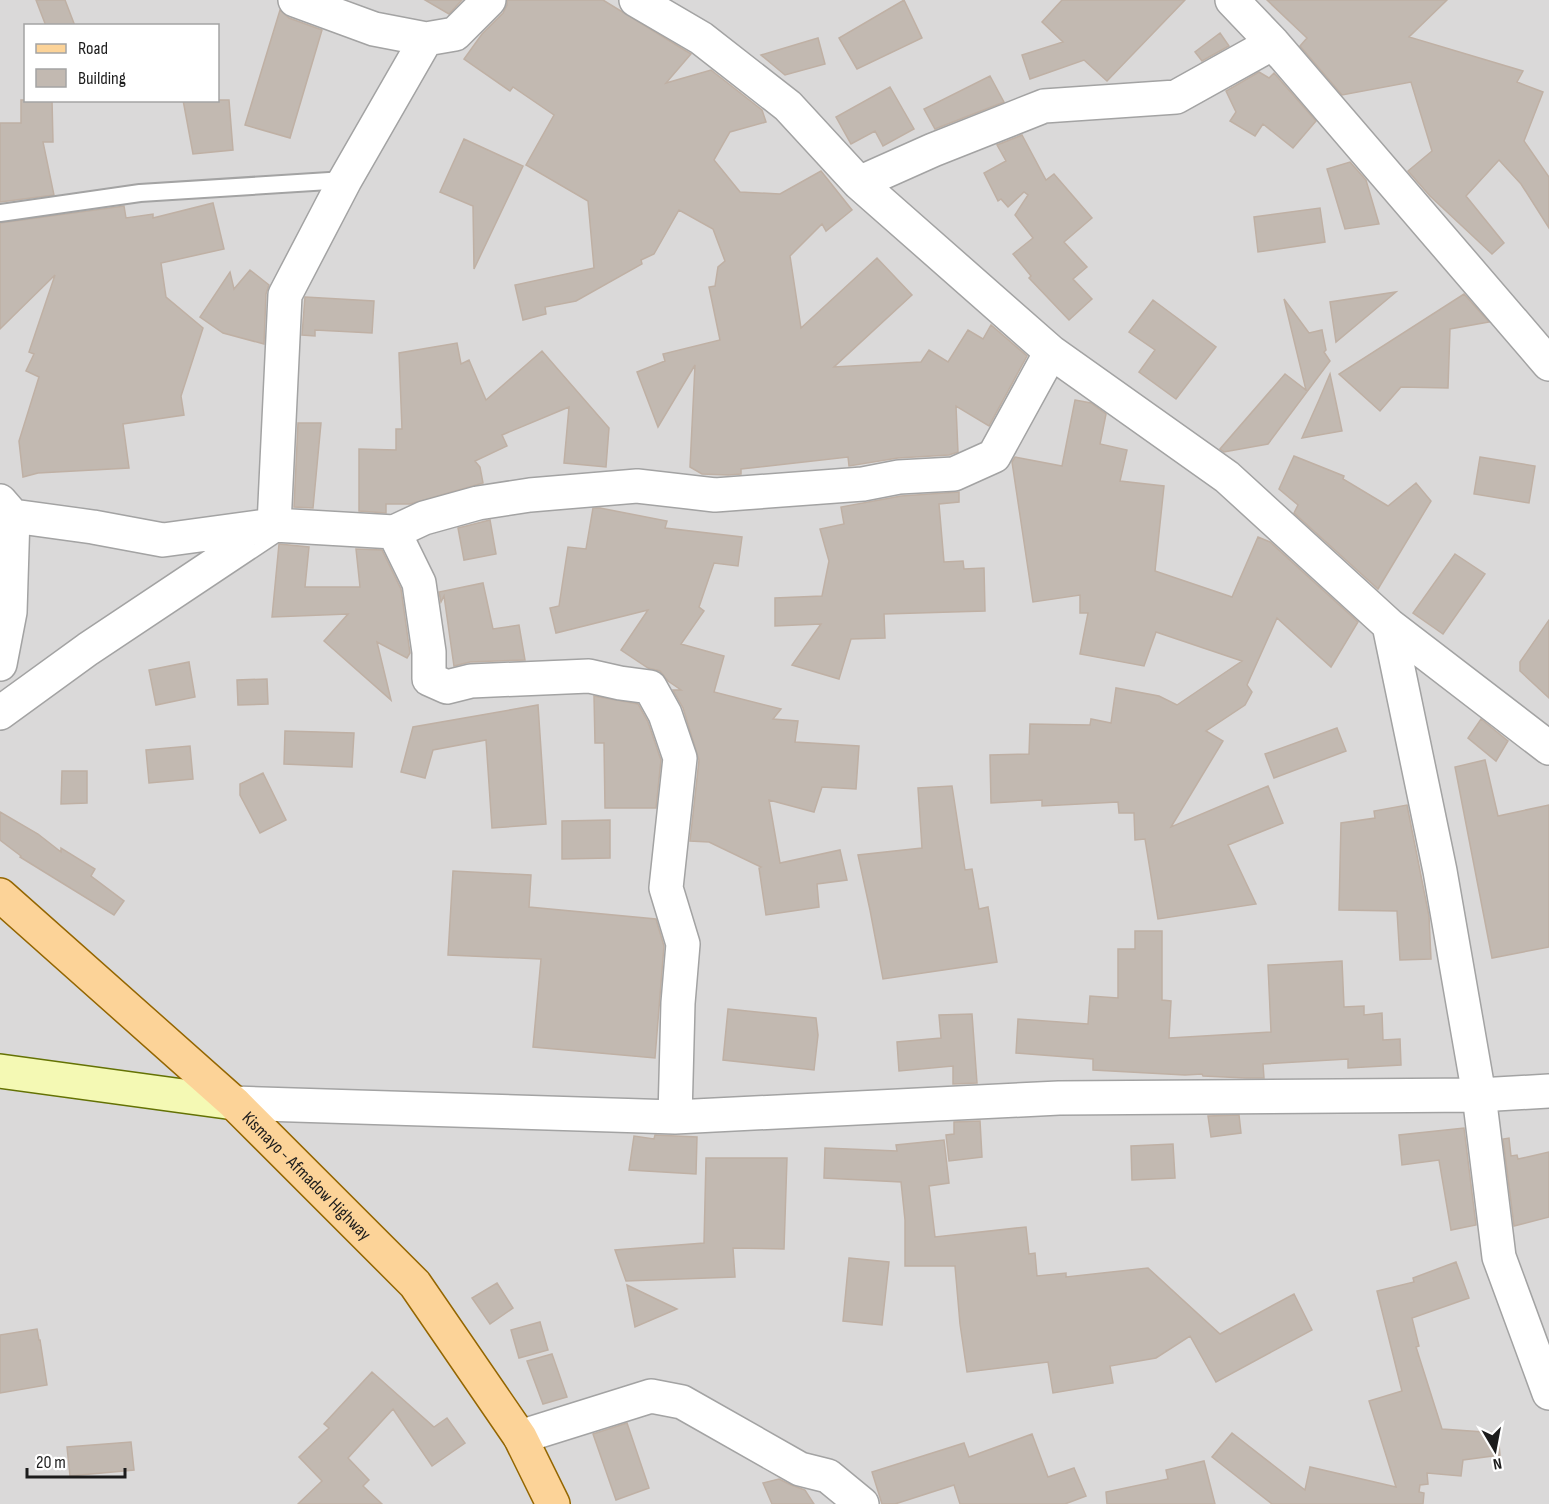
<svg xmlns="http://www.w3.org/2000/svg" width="1549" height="1504" viewBox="0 0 1549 1504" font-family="'Sofia Sans Condensed',sans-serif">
  <rect width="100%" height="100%" fill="#eeeae1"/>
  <path fill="#dad9d9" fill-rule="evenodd" d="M 0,0 L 1549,0 L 1549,1504 L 0,1504 ZM 26,26 L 218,26 L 218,100 L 26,100 Z"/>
  <path fill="#c2b9b1" stroke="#bfb0a4" stroke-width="1.5" d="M 36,0 L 65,0 L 75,26 L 46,26 Z
    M 425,0 L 462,0 L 449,14 Z
    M 507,0 L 603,0 L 691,54 L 666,83 L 711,70 L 762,110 L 766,122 L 730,132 L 714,160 L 740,192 L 780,194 L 821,171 L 852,210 L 826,231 L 822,224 L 790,256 L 801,328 L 877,258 L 912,295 L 834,367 L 921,362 L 929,350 L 948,362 L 968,330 L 983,339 L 991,325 L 1027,356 L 989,426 L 956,406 L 958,452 L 949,455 L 898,458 L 849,466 L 848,457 L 741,469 L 741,474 L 728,475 L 702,474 L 690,467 L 695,365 L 658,427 L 637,372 L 665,361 L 663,354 L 720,340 L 709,287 L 715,286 L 718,267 L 725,261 L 713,229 L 679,210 L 654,254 L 641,260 L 642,264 L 576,301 L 545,307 L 546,314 L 523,320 L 515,285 L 594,268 L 588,201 L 526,165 L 554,115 L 513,87 L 510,91 L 464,59 L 482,34 L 503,13 L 507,5 Z
    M 904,0 L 922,38 L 857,69 L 839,38 Z
    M 1062,0 L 1185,0 L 1107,81 L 1084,60 L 1030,79 L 1022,55 L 1063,42 L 1042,22 Z
    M 1267,0 L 1447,0 L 1409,37 L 1523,71 L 1517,82 L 1543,92 L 1524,141 L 1549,177 L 1549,228 L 1521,184 L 1499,160 L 1466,196 L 1504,243 L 1492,254 L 1430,196 L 1408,171 L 1432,151 L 1411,82 L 1342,95 L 1300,46 L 1307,38 Z
    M 280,10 L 289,18 L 322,30 L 290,138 L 245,125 Z
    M 1220,33 L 1229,46 L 1202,61 L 1195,52 Z
    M 818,38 L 825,64 L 785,75 L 761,55 Z
    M 1259,72 L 1269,78 L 1274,73 L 1316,121 L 1293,148 L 1263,124 L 1255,136 L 1230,121 L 1236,112 L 1226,91 Z
    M 990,76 L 1004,102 L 935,129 L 924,109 Z
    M 890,87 L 914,129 L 883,146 L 875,131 L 851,144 L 836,117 Z
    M 21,100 L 52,100 L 53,142 L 43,142 L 54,195 L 0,202 L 0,123 L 21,123 Z
    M 183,100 L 229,100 L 233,150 L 193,154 Z
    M 1022,135 L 1046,180 L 1054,174 L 1092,218 L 1064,242 L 1087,267 L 1073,279 L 1092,299 L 1069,320 L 1029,278 L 1031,276 L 1013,254 L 1033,238 L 1015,215 L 1028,195 L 1024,192 L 1008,207 L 1001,199 L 998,201 L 984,173 L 1006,161 L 997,145 Z
    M 464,139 L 523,166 L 474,269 L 473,206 L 440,192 Z
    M 1350,162 L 1366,180 L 1379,224 L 1345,229 L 1327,169 Z
    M 213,203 L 224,249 L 161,263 L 166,297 L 203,328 L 181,396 L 184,415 L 123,424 L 129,468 L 38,473 L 23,477 L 19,441 L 39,377 L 26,371 L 34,354 L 29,352 L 55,275 L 0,329 L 0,223 L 124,206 L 126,218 L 153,214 L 153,218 Z
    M 1320,208 L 1325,242 L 1258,252 L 1254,217 Z
    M 250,270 L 269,285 L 266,294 L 264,344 L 223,333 L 200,317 L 230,272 L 234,289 Z
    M 1396,292 L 1336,342 L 1330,302 Z
    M 1464,294 L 1489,322 L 1450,329 L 1448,388 L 1401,387 L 1380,411 L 1339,374 Z
    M 305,297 L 374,301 L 372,333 L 315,330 L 315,336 L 302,335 Z
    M 1284,299 L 1309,333 L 1322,330 L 1326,350 L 1324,352 L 1330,361 L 1268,444 L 1224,452 L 1220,449 L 1285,374 L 1306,390 Z
    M 1153,300 L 1216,347 L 1176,399 L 1139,372 L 1155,350 L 1129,332 Z
    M 457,343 L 461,364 L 469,360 L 486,400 L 542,351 L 609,428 L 606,467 L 564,463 L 569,407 L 502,435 L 507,446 L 475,461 L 480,467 L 483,483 L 410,504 L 386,504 L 386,513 L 359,511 L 359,449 L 396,450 L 396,429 L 402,429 L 399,353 Z
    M 1330,374 L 1342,431 L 1302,438 L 1319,400 Z
    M 1075,400 L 1091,403 L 1106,414 L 1100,444 L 1127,450 L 1120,481 L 1164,486 L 1155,571 L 1232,597 L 1258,537 L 1270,542 L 1358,622 L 1331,667 L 1277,618 L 1247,685 L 1252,692 L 1245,705 L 1206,731 L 1223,741 L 1171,827 L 1268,786 L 1283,823 L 1228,845 L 1256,904 L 1158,919 L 1145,839 L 1135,840 L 1134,813 L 1119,813 L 1118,802 L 1042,806 L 1042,800 L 991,803 L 990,755 L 1029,754 L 1030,724 L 1090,725 L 1091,719 L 1111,723 L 1116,688 L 1159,696 L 1177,705 L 1242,661 L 1156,632 L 1144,666 L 1080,654 L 1088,613 L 1080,613 L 1080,595 L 1033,602 L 1012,462 L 1015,457 L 1062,466 Z
    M 298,423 L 321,423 L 313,508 L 294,507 Z
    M 1294,456 L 1344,476 L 1343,479 L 1388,506 L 1416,483 L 1431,501 L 1378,589 L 1294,513 L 1298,505 L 1279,489 Z
    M 1480,457 L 1535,466 L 1529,503 L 1474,494 Z
    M 959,492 L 959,502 L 939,504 L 944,562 L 963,561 L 964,569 L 984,568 L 985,611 L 884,614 L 885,638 L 851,639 L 839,679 L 792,665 L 821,624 L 775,626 L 775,598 L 822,596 L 829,561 L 820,529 L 844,524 L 841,507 L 901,496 Z
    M 593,508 L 600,508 L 667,521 L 665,528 L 742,537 L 738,566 L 714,563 L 699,607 L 704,611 L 681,644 L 724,656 L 714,692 L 781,709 L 773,719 L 798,721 L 795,742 L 859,746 L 856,789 L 822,787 L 814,812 L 769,800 L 780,863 L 840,850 L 847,880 L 817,884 L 819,907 L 766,915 L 759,868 L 761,867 L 709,842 L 690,841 L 699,760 L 683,708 L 673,690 L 681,690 L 668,681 L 660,671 L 648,668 L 621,650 L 648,610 L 556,633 L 550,608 L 559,606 L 568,547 L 586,549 Z
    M 490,520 L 496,554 L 464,560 L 458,528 Z
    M 279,544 L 309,547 L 305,587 L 360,587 L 356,549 L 382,550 L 401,589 L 410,653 L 407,658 L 377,642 L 391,700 L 324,641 L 348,614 L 272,617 Z
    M 1455,554 L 1485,574 L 1443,634 L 1413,613 Z
    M 483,583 L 493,629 L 519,625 L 525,660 L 470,662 L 454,666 L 444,596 L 441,602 L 439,592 Z
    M 1549,620 L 1549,698 L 1520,671 L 1520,662 Z
    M 189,662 L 195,697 L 156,705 L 149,670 Z
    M 267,679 L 268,704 L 238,705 L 237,680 Z
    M 594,696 L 638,704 L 648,722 L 661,760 L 656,808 L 605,808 L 604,743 L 595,743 Z
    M 538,705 L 546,824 L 492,828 L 486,740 L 433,750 L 425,778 L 401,772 L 413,727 Z
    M 1481,719 L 1508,741 L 1496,761 L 1468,738 Z
    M 1337,728 L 1346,751 L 1274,778 L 1265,754 Z
    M 285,731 L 354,733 L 352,767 L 284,764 Z
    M 190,746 L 193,779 L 149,783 L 146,750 Z
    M 1485,760 L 1498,816 L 1549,805 L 1549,947 L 1492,958 L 1455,767 Z
    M 62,771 L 87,771 L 87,803 L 61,804 Z
    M 263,773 L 286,820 L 260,833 L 240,795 L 240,784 Z
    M 952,786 L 965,870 L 972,869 L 979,909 L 988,907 L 997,962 L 883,979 L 870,910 L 858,855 L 922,848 L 918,788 Z
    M 1407,805 L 1429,916 L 1431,959 L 1400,960 L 1397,911 L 1339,910 L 1341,823 L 1375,818 L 1374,811 Z
    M 0,812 L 38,834 L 61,852 L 61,848 L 95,869 L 91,876 L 124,901 L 114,915 L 20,857 L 21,856 L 0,840 Z
    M 610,820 L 610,858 L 562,859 L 562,821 Z
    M 453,871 L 531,875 L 529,907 L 656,919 L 664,946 L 655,1058 L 533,1047 L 541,959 L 448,955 Z
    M 1135,931 L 1162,931 L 1162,1000 L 1171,1001 L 1169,1038 L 1271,1032 L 1268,965 L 1342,961 L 1344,1007 L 1364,1006 L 1364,1015 L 1382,1013 L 1383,1040 L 1400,1039 L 1401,1065 L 1348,1068 L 1348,1059 L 1263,1064 L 1264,1078 L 1246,1078 L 1203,1076 L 1202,1074 L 1185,1075 L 1093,1070 L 1093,1059 L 1016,1053 L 1018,1019 L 1088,1024 L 1090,996 L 1118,998 L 1118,949 L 1135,949 Z
    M 728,1009 L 816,1018 L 818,1035 L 814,1070 L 723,1060 Z
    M 972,1014 L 977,1083 L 953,1084 L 953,1066 L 899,1071 L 897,1042 L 941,1038 L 939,1015 Z
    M 1239,1115 L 1241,1133 L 1211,1137 L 1208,1116 Z
    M 980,1121 L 982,1157 L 949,1161 L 946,1135 L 954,1134 L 954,1122 Z
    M 1464,1128 L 1476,1225 L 1451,1230 L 1439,1160 L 1402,1165 L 1399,1135 Z
    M 655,1135 L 697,1137 L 696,1174 L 629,1170 L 634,1136 L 654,1139 Z
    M 1509,1138 L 1511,1156 L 1517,1155 L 1518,1159 L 1549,1152 L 1549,1217 L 1514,1226 L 1503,1139 Z
    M 944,1140 L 949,1183 L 929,1186 L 935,1237 L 1026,1227 L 1029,1254 L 1035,1253 L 1037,1276 L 1066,1273 L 1066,1277 L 1148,1268 L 1220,1334 L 1294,1294 L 1312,1330 L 1216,1382 L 1190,1336 L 1156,1358 L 1110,1366 L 1113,1383 L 1053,1393 L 1048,1362 L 967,1372 L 960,1324 L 955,1266 L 905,1266 L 905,1220 L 901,1182 L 824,1178 L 825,1148 L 897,1151 L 896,1145 Z
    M 1173,1144 L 1175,1178 L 1132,1180 L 1131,1146 Z
    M 706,1158 L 787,1158 L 784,1249 L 733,1248 L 735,1277 L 626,1281 L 615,1250 L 704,1243 Z
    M 849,1258 L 889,1262 L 882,1325 L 843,1321 Z
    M 1456,1262 L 1469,1298 L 1412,1318 L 1419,1346 L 1416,1347 L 1442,1429 L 1498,1433 L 1500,1455 L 1463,1460 L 1461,1476 L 1427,1473 L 1428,1484 L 1420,1485 L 1419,1492 L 1424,1493 L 1423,1504 L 1272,1504 L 1212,1457 L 1232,1433 L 1305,1490 L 1310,1467 L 1396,1487 L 1369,1401 L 1402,1391 L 1377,1291 L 1414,1282 L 1413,1278 Z
    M 497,1283 L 513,1308 L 490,1324 L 472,1298 Z
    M 627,1285 L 677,1309 L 635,1327 Z
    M 540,1322 L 548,1350 L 519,1358 L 511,1330 Z
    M 37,1329 L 39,1340 L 40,1340 L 47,1385 L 0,1393 L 0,1335 Z
    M 552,1354 L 567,1397 L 543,1404 L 527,1361 Z
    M 372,1372 L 434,1427 L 447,1418 L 465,1443 L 432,1466 L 393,1409 L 348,1458 L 369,1480 L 363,1486 L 382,1504 L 298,1504 L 322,1481 L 299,1457 L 329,1428 L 324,1424 Z
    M 627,1423 L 649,1488 L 616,1500 L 593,1434 Z
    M 1032,1434 L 1048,1477 L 1074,1468 L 1086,1496 L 1065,1504 L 960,1504 L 954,1485 L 895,1504 L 882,1504 L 872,1472 L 964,1443 L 969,1457 Z
    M 131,1442 L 134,1470 L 70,1476 L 67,1447 Z
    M 1204,1461 L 1215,1504 L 1107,1504 L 1106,1492 L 1168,1479 L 1166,1470 Z
    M 779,1479 L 791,1485 L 805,1490 L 814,1504 L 772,1504 L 763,1483 Z"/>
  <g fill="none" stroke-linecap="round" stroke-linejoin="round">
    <defs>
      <path id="lane" d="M 0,213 L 140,193 L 345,180"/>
      <path id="street" d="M 295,0 L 374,29 L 426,39 L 455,34 L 489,0
        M 636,0 L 701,38 L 788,106 L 859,183 L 1051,352 L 1227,477 L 1389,625 L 1549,748
        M 1232,0 L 1273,43 L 1549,364
        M 859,183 L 933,150 L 1044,106 L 1176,97 L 1273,43
        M 0,501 L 13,516 L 93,527 L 163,540 L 274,525 L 394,532 L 424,518 L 478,503 L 530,495 L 637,486 L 715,495 L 863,484 L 899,477 L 954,474 L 994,456 L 1051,352
        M 394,532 L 419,583 L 429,652 L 429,679 L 447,687 L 471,681 L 589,676 L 620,683 L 650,687 L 665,714 L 680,758 L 666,888 L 683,944 L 678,1003 L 675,1117
        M 1389,625 L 1440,871 L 1479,1095 L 1499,1257 L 1549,1393
        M 0,664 L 10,612 L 13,516
        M 0,713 L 88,649 L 274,525 L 285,295 L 345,180 L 426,39
        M 234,1103 L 675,1117 L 1059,1098 L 1479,1095 L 1549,1091
        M 520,1437 L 651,1396 L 682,1402 L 800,1469 L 828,1476 L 862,1504"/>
      <path id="secondary" d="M 0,1071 L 234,1103"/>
      <g id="primary">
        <path id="s1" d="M 0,895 L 234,1103 L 415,1284 L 520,1437 L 553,1504"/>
      </g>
    </defs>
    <use href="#lane" stroke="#a3a3a3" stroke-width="20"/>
    <use href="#street" stroke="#a3a3a3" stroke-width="36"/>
    <use href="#secondary" stroke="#647204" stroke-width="36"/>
    <use href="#primary" stroke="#946600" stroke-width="36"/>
    <use href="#lane" stroke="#fff" stroke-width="16"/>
    <use href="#street" stroke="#fff" stroke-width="33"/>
    <use href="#secondary" stroke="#f4f9b4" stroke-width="33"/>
    <use href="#primary" stroke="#fcd398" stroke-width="33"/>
  </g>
  <g text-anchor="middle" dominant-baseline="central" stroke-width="4.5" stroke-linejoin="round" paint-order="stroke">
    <g font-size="18" fill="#1c1c1c" stroke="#fff">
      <text stroke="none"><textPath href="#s1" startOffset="416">Kismayo - Afmadow Highway</textPath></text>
    </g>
  </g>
  <rect x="24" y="24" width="195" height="78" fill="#ffffff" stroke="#a4a4a4" stroke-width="1.5"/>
  <rect x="36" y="44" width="30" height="9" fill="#fcd398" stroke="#a4a4a4" stroke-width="1.5"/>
  <text x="78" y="54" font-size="18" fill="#1c1c1c">Road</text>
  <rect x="36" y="69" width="30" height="18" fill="#c2b9b1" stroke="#a4a4a4" stroke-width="1.5"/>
  <text x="78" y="84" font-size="18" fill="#1c1c1c">Building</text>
  <g transform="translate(1495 1450) rotate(170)" stroke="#ffffff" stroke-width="4.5" paint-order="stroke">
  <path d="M0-4.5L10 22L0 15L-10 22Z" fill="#1c1c1c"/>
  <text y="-9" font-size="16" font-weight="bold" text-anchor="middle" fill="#1c1c1c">N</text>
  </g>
  <path d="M27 1468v9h98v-9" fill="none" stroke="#1c1c1c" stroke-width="3"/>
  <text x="36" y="1468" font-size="18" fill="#1c1c1c" stroke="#ffffff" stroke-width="4.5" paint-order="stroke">20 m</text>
</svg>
